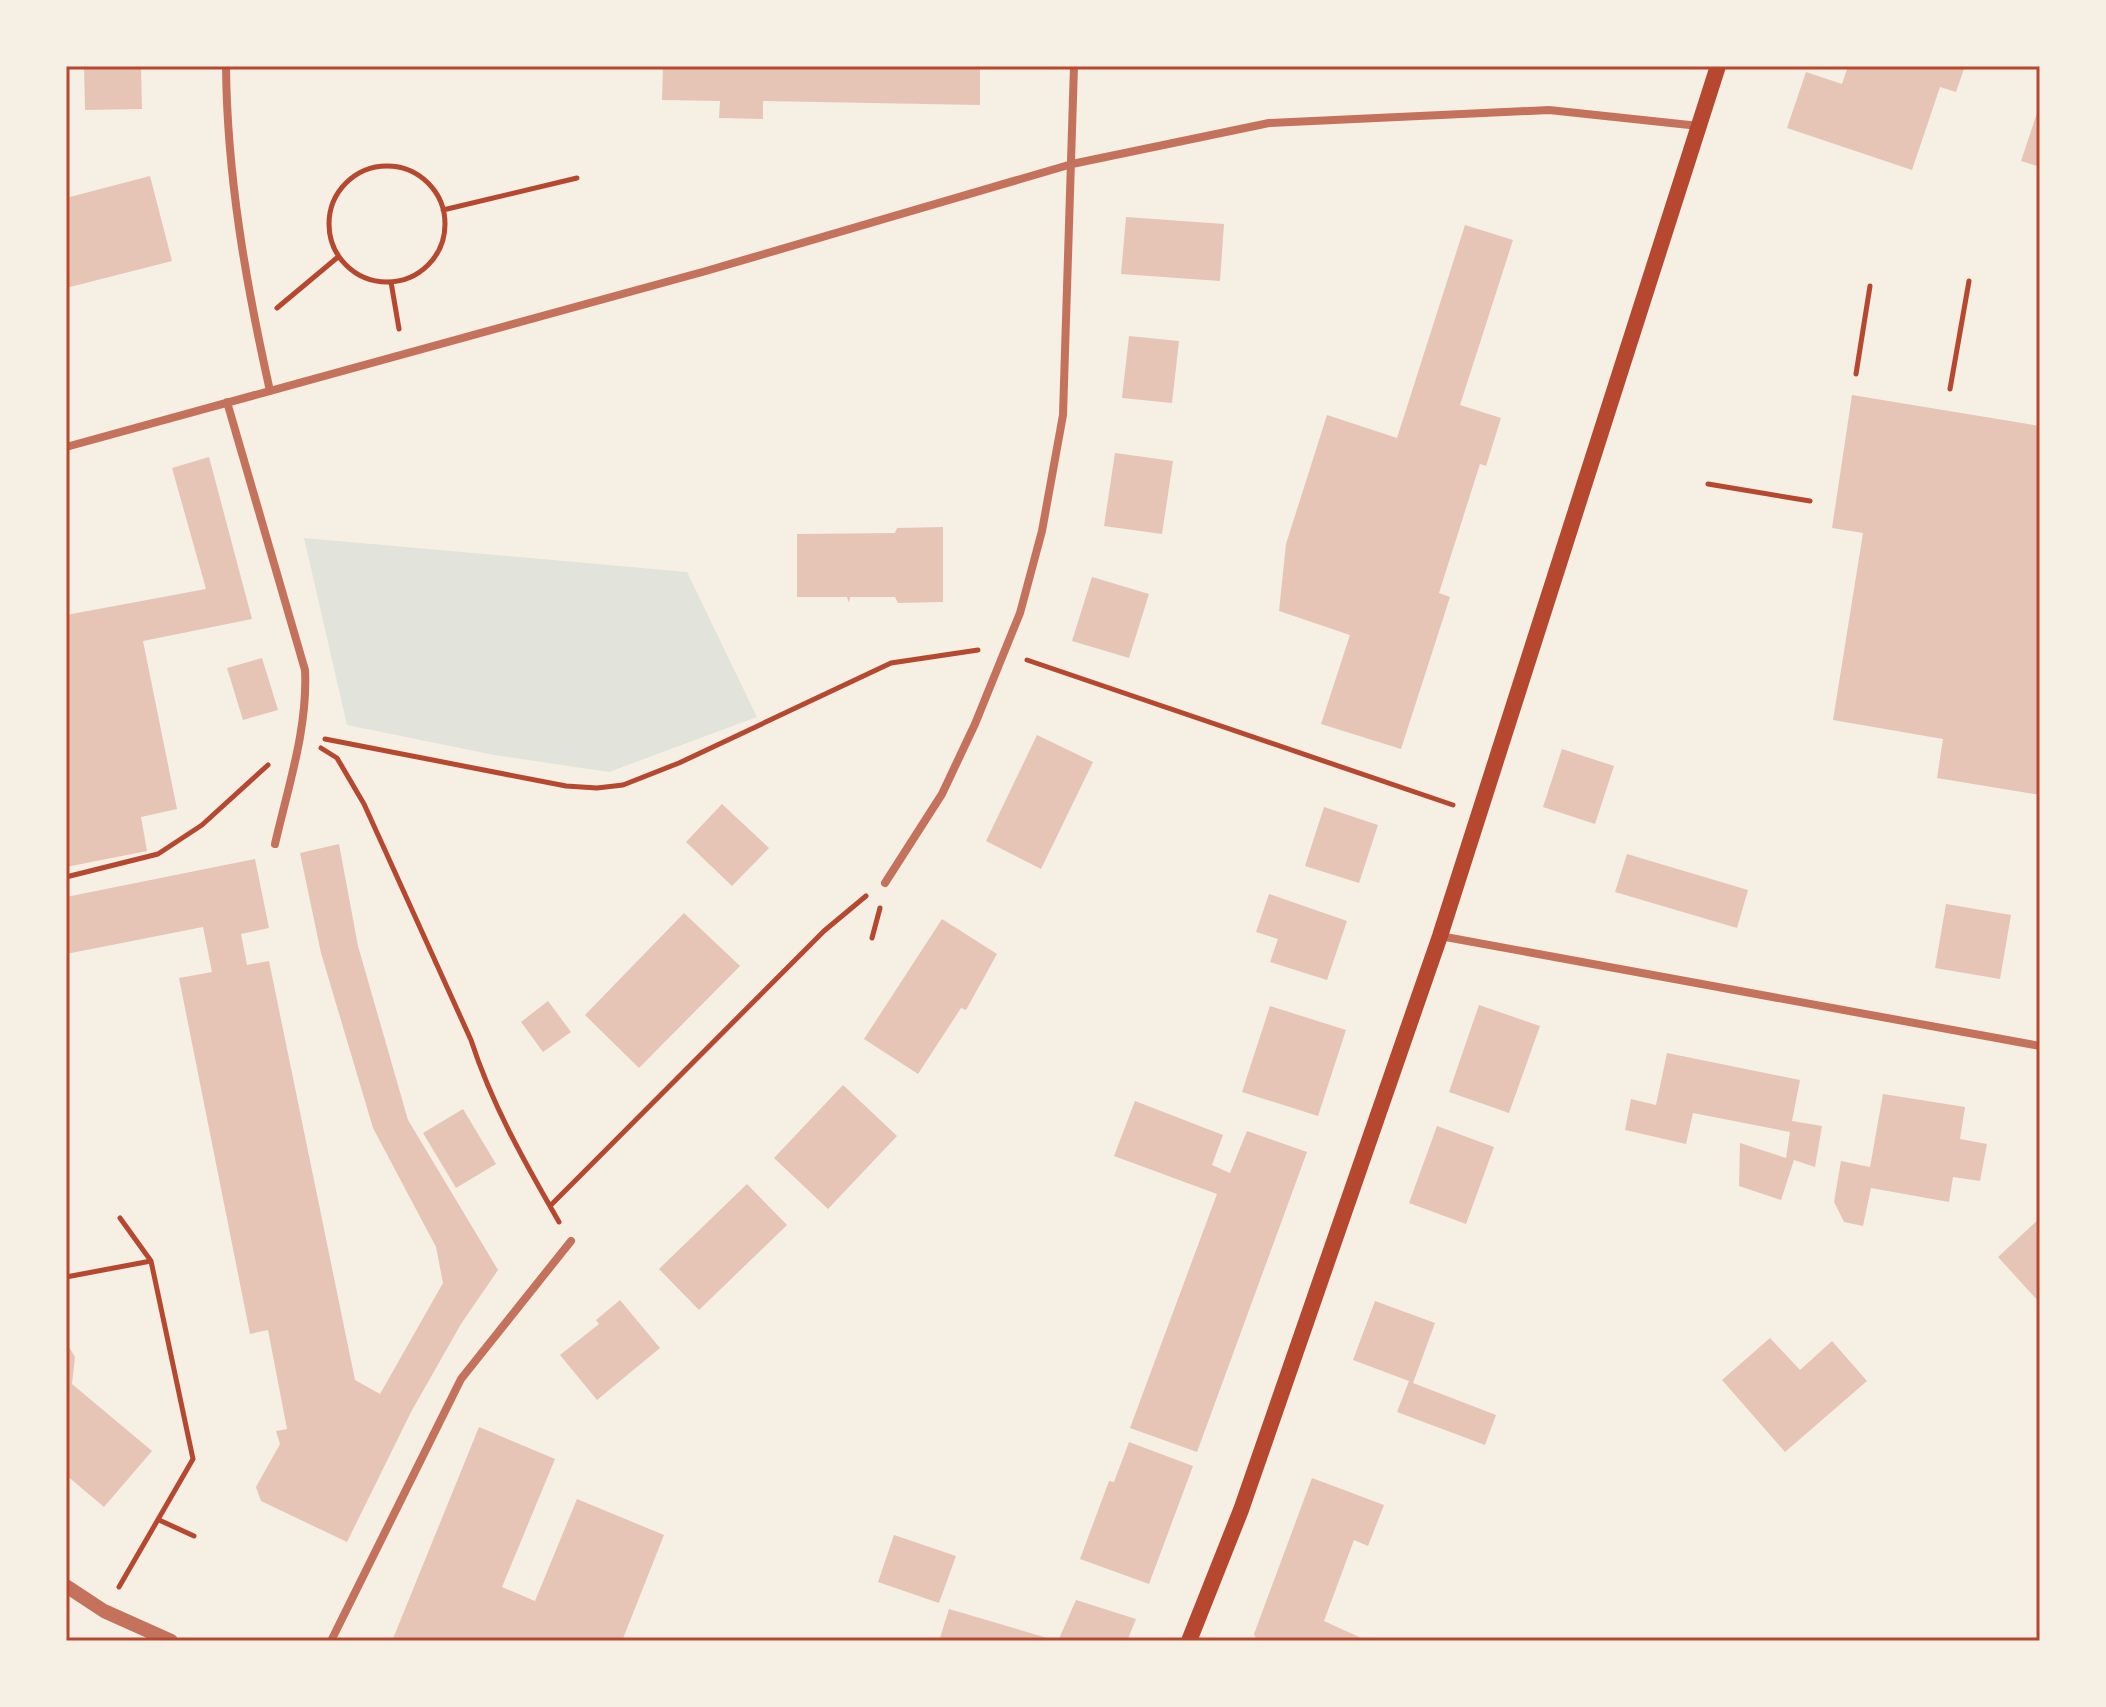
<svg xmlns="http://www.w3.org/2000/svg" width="2106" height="1707" viewBox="0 0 2106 1707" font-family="Merriweather,serif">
  <rect width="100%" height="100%" fill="#f6efe4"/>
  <path fill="#e2e4dc" d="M 304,538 L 687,572 L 757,717 L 609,772 L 494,755 L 347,725 Z"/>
  <path fill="#e6c5b7" d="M 84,66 L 141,66 L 142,109 L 85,110 Z
    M 663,66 L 980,66 L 980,105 L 763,101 L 763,119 L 719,118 L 720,101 L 662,100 Z
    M 1848,66 L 1965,66 L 1956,92 L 1940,87 L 1912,170 L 1787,128 L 1806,72 L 1842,84 Z
    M 2040,104 L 2040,167 L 2021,161 Z
    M 150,176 L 172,261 L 66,288 L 66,198 Z
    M 1126,217 L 1224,224 L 1220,281 L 1121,274 Z
    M 1465,225 L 1513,240 L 1460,405 L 1501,418 L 1486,466 L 1480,464 L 1439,593 L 1450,597 L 1401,749 L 1321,724 L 1350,635 L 1279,611 L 1286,544 L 1327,415 L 1397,438 Z
    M 1129,336 L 1179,341 L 1172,403 L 1122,398 Z
    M 1852,395 L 2040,426 L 2040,795 L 1937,778 L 1943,739 L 1833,720 L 1863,533 L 1832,528 Z
    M 1115,453 L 1173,461 L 1162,534 L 1104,526 Z
    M 209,457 L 252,619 L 143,641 L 177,809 L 141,817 L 147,851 L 66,867 L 66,615 L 206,589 L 172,468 Z
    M 943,527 L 943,602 L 898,603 L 895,597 L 850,597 L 849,603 L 847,597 L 797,597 L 797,534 L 895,533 L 897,528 Z
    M 1092,577 L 1149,594 L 1129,658 L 1072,641 Z
    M 262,658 L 278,710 L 243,720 L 227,668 Z
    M 1037,735 L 1093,762 L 1041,869 L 986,841 Z
    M 1562,749 L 1614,766 L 1595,824 L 1543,807 Z
    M 722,804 L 769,848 L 732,886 L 686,842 Z
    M 1324,807 L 1378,825 L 1359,883 L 1305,866 Z
    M 339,844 L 358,946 L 408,1120 L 498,1270 L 461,1324 L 411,1412 L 347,1542 L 261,1501 L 256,1487 L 280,1444 L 276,1431 L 287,1429 L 268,1330 L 250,1334 L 179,978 L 212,972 L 203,927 L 66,954 L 66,897 L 255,859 L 269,928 L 241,934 L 247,965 L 269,961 L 355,1380 L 380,1394 L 443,1283 L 436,1247 L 373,1128 L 321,953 L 300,853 Z
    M 1627,854 L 1748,890 L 1737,928 L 1615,892 Z
    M 1269,894 L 1347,921 L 1327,980 L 1270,962 L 1278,939 L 1256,932 Z
    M 1946,904 L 2011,915 L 2000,979 L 1935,968 Z
    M 684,913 L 740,966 L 639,1068 L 585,1015 Z
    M 942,919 L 997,954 L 966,1010 L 961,1008 L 918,1074 L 864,1039 Z
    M 548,1001 L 571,1032 L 543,1052 L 521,1022 Z
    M 1479,1005 L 1540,1026 L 1509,1113 L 1449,1092 Z
    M 1270,1006 L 1346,1030 L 1318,1116 L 1242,1092 Z
    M 1667,1053 L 1800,1080 L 1792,1121 L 1822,1126 L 1815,1167 L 1794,1160 L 1781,1200 L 1739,1186 L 1740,1143 L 1786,1158 L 1790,1132 L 1693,1113 L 1686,1144 L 1625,1130 L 1631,1099 L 1656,1105 Z
    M 843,1085 L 897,1136 L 828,1209 L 774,1158 Z
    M 1883,1094 L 1965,1107 L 1960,1139 L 1987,1144 L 1980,1181 L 1953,1177 L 1949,1202 L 1871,1188 L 1863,1226 L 1844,1222 L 1834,1202 L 1841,1161 L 1870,1167 Z
    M 1135,1101 L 1223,1135 L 1212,1165 L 1230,1173 L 1247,1131 L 1307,1152 L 1197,1452 L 1130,1428 L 1217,1194 L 1114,1156 Z
    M 463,1109 L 496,1164 L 456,1188 L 423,1133 Z
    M 1437,1126 L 1494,1147 L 1466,1224 L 1409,1203 Z
    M 747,1184 L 787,1225 L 699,1310 L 659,1269 Z
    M 2040,1218 L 2040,1303 L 1998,1257 Z
    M 620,1300 L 660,1348 L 597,1400 L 560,1355 L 599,1324 L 596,1320 Z
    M 1375,1301 L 1435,1323 L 1413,1383 L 1496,1415 L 1485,1445 L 1397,1412 L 1409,1381 L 1353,1360 Z
    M 1770,1338 L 1800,1370 L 1832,1341 L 1867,1381 L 1785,1452 L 1722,1380 Z
    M 66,1342 L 75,1357 L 72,1384 L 152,1451 L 104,1507 L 66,1475 Z
    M 479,1427 L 555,1459 L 502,1587 L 535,1601 L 577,1499 L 664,1535 L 622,1641 L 392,1641 Z
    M 1129,1442 L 1193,1466 L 1149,1584 L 1080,1559 L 1109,1481 L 1114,1482 Z
    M 1312,1478 L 1384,1505 L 1368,1546 L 1354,1540 L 1324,1621 L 1368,1641 L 1257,1641 L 1254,1634 Z
    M 894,1535 L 956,1556 L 939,1603 L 878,1582 Z
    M 1076,1600 L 1136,1619 L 1127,1641 L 1058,1641 Z
    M 949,1609 L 1054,1640 L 1054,1641 L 939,1641 Z"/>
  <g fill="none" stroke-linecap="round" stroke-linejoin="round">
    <path stroke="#b5482f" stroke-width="5" d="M329 224a58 58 0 1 1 116 0a58 58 0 1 1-116 0Z
      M 443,210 L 577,178
      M 391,282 L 399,329
      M 277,308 L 338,257
      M 1856,374 L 1870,286
      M 1950,389 L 1969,281
      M 1708,484 L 1810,501
      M 1027,660 L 1453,805
      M 325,739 L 566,786 L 597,788 L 623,785 L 679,763 L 891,663 L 978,650
      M 321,748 L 337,758 L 364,804 L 471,1040 C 492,1105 525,1163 559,1222
      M 66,877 L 158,854 L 202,825 L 268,765
      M 872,938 L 880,908
      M 550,1206 L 824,931 L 866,896
      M 66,1277 L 151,1261
      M 159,1520 L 194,1536
      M 119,1587 L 193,1459 L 151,1261 L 120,1218"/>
    <path stroke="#c5725c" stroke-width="8" d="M 226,66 C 227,176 246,284 270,391
      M 227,402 L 305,670 C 308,728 288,787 275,844
      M 66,447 L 706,271 L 1072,164 L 1269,123 L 1549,110 L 1699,126
      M 885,883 L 942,794 L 975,724 L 1020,613 L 1042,531 L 1063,415 L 1074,66
      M 1440,936 L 2040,1046
      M 331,1641 L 461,1379 L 571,1241"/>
    <path stroke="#c5725c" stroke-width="14" d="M 66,1586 L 104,1611 L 171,1641"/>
    <path stroke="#b5482f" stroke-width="16" d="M 1189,1641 L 1241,1510 L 1440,936 L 1718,66"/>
  </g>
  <rect width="2106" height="1707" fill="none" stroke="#f6efe4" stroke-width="136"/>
  <rect x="68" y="68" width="1970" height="1571" fill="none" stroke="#b5482f" stroke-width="3"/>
</svg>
